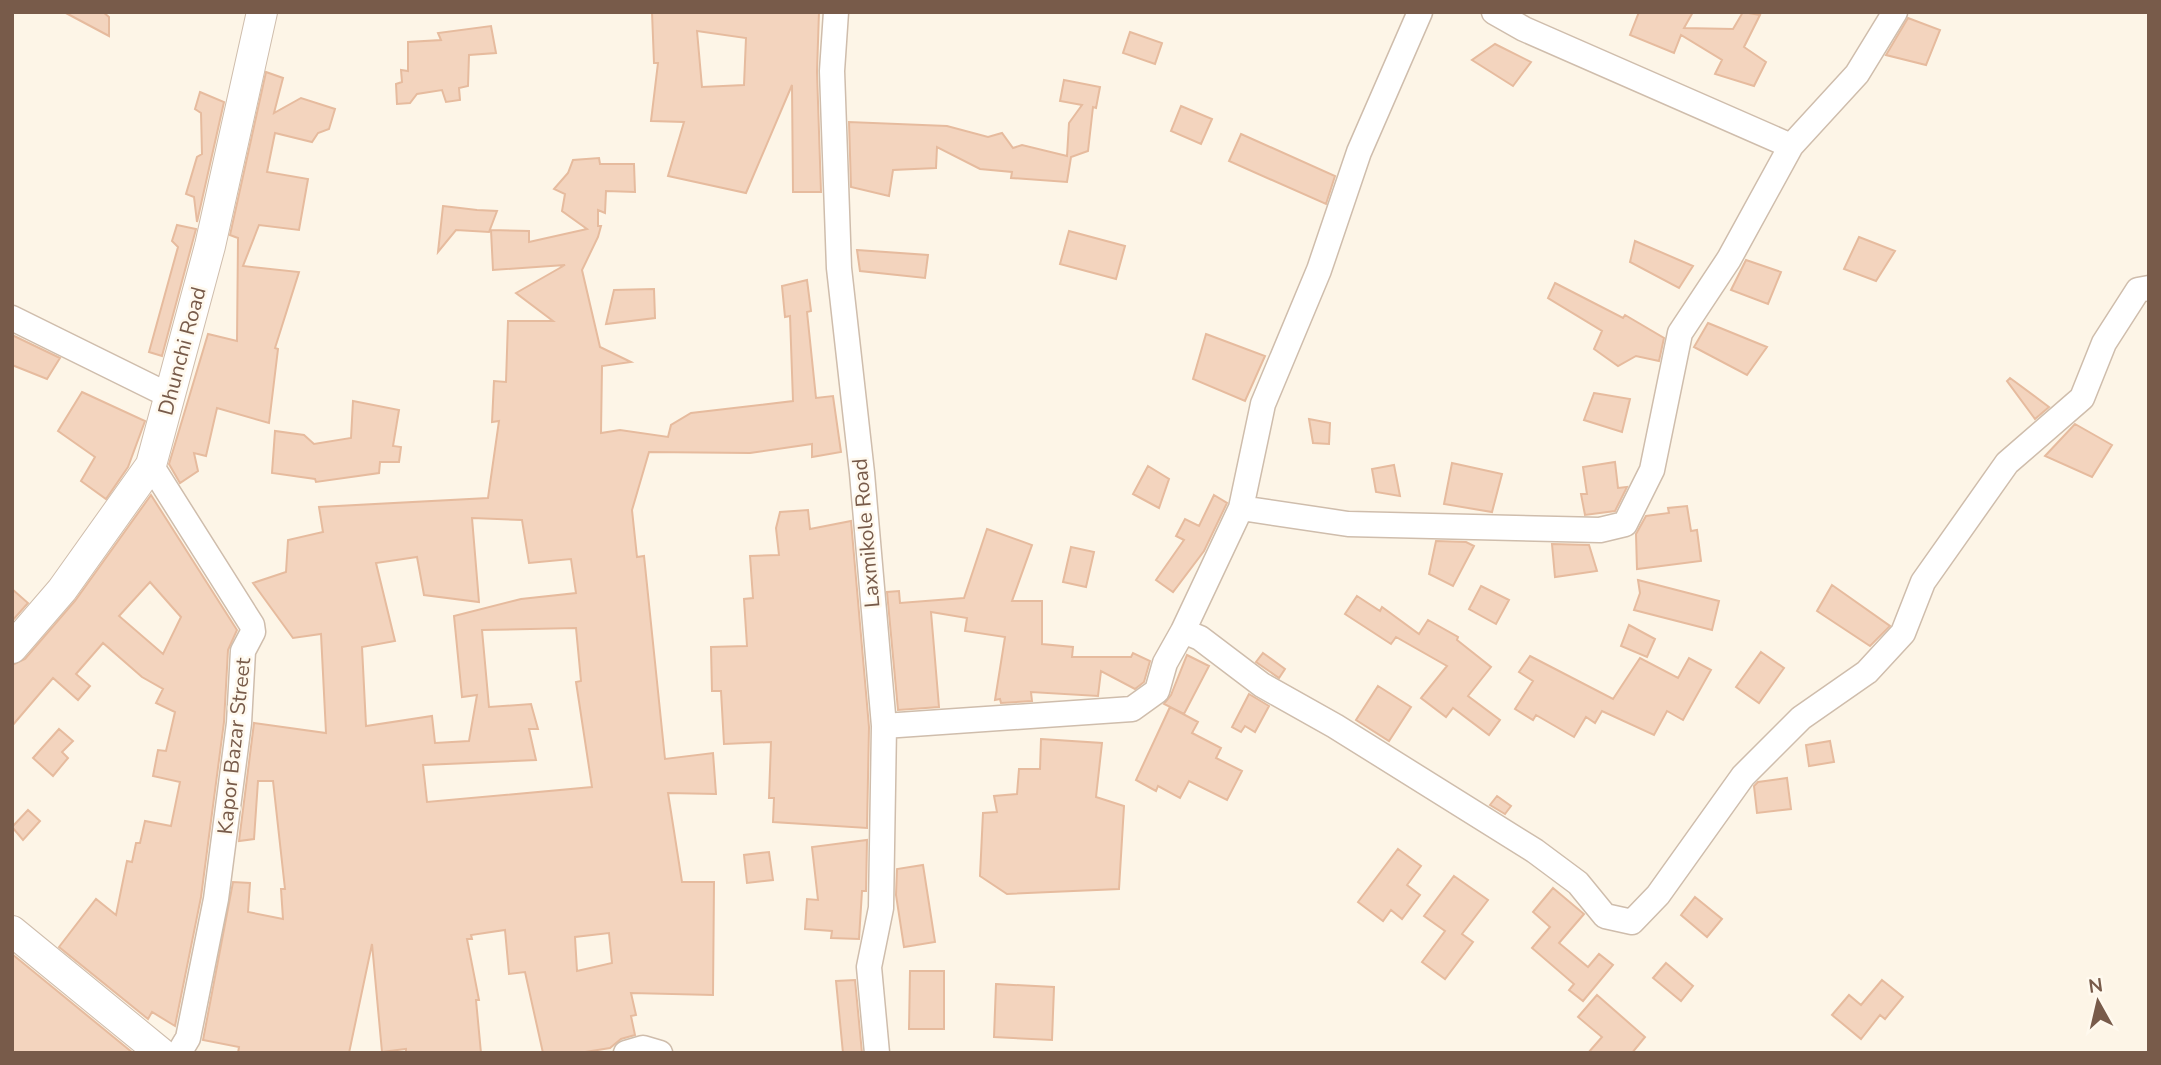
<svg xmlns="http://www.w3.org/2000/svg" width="2161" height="1065" viewBox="0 0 2161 1065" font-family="'Nunito Sans',sans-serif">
  <rect width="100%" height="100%" fill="#fdf5e7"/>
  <path fill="#f3d4be" stroke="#e6bb9e" stroke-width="2" fill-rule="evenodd" d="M 64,12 L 103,12 L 109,17 L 109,36 Z
    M 652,12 L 819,12 L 817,72 L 821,192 L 793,192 L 792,85 L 746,193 L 668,176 L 684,122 L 651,121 L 658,63 L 654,63 ZM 697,31 L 746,38 L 744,85 L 702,87 Z
    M 1639,12 L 1693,12 L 1684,28 L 1733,29 L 1743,12 L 1760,15 L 1744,47 L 1766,62 L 1754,86 L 1715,74 L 1722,60 L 1681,35 L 1674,53 L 1630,35 Z
    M 1908,18 L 1940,30 L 1926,65 L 1886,55 Z
    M 491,26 L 496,53 L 469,55 L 468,86 L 459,88 L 460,100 L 446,102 L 442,90 L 417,94 L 410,103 L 397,104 L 396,84 L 402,82 L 401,70 L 408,71 L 408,42 L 441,40 L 438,33 Z
    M 1130,32 L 1162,43 L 1155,64 L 1123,53 Z
    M 1495,44 L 1531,62 L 1513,86 L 1472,60 Z
    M 266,72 L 283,78 L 274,113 L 301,98 L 335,109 L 329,129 L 318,133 L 312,142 L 275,133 L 267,172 L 308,179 L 299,230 L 259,225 L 243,266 L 299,272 L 275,348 L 278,349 L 269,423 L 217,408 L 206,456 L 194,453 L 198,471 L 180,483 L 169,464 L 208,334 L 237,341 L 238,238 L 230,235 Z
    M 1064,80 L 1100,87 L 1096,108 L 1093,107 L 1088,151 L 1071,157 L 1067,182 L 1011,178 L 1012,172 L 980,169 L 937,147 L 936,168 L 893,170 L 889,196 L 851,187 L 849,122 L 947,126 L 988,137 L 1002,133 L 1013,148 L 1022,145 L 1067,156 L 1069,123 L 1082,105 L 1060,101 Z
    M 200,92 L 224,102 L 197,222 L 194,197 L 186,194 L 197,157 L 202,154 L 201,113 L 195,109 Z
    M 1181,106 L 1212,119 L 1201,144 L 1171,131 Z
    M 1241,134 L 1335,176 L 1326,204 L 1229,161 Z
    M 599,158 L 600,164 L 634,164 L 635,192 L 606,191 L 605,213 L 598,210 L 598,226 L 601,226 L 598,237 L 582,270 L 600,347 L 631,362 L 602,366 L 601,433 L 620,430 L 668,437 L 671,425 L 691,413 L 793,401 L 790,316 L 785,317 L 782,286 L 807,280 L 811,311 L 807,312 L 816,398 L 833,396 L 841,452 L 812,457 L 812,444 L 750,453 L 649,452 L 632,510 L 637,557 L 644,556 L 665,759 L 713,753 L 716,794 L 668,793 L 682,882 L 714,882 L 713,995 L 631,993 L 636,1015 L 631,1016 L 635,1035 L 621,1039 L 610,1048 L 579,1053 L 543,1053 L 525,972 L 509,974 L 505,930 L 471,935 L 472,939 L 467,939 L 479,1000 L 476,1000 L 481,1053 L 406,1053 L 406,1049 L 382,1052 L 372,944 L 349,1053 L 238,1053 L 239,1047 L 203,1040 L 233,882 L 250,883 L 248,912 L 283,919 L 281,889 L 285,889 L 273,781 L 258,781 L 254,839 L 239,841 L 254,723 L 326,733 L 321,634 L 293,638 L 253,583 L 286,572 L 288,540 L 323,532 L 319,507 L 488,498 L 499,421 L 492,422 L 494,381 L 506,382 L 508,321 L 553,321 L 516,293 L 565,265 L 493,270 L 491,230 L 529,231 L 529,242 L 587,229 L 562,211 L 565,194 L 554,189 L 568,173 L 573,160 ZM 472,518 L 522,520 L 529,563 L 571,559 L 576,593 L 521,599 L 454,616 L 462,697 L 477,695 L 469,741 L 435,743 L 432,716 L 366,726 L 362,647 L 395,641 L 376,563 L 417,557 L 424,595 L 479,602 ZM 576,628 L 581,681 L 576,682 L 592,787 L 427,802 L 423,765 L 536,760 L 529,729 L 538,729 L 531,704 L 489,707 L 482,630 ZM 609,933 L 612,963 L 577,971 L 575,937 Z
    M 443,206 L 477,210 L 497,211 L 489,232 L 456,230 L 438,252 Z
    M 177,225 L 196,229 L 162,356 L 149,352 L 178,247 L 172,241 Z
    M 1069,231 L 1125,246 L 1116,279 L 1060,264 Z
    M 1859,237 L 1895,251 L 1876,281 L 1844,269 Z
    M 1635,241 L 1693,266 L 1679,288 L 1630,262 Z
    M 857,250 L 928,255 L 925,278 L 860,271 Z
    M 1746,260 L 1781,272 L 1768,304 L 1731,290 Z
    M 1555,283 L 1623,318 L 1625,315 L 1664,338 L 1659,361 L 1636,356 L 1618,366 L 1594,349 L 1602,331 L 1548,298 Z
    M 654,289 L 655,318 L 606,324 L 614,290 Z
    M 1708,323 L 1767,347 L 1747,375 L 1694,347 Z
    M 1206,334 L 1265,356 L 1245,401 L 1193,379 Z
    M 12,335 L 60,358 L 47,379 L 12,365 Z
    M 2010,378 L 2049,407 L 2035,419 L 2007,381 Z
    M 82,392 L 145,421 L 128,467 L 106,499 L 81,481 L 95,457 L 58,431 Z
    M 1594,393 L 1630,399 L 1622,432 L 1584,420 Z
    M 353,401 L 399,410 L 393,446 L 401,447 L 399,462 L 380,462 L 379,473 L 316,482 L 315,479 L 272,473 L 275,431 L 304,435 L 314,444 L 351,438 Z
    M 1309,419 L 1330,423 L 1329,444 L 1313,443 Z
    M 2075,424 L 2112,445 L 2092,477 L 2045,456 Z
    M 1615,462 L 1618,488 L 1627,487 L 1615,511 L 1585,515 L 1581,494 L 1587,494 L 1583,467 Z
    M 1452,463 L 1502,474 L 1492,512 L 1444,504 Z
    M 1394,465 L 1400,496 L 1376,492 L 1372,469 Z
    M 1148,466 L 1169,479 L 1159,508 L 1133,494 Z
    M 151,495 L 237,630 L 228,650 L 224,722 L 201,897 L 175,1026 L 152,1012 L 148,1019 L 59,947 L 96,899 L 116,915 L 127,861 L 132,862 L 136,843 L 140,843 L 145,821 L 171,826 L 180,782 L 153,776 L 158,750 L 166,751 L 175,712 L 156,703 L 163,689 L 142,677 L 103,643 L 76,674 L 90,686 L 78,700 L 53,678 L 12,726 L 12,665 L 25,659 L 75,601 ZM 150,582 L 181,617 L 163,654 L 119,616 Z
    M 1214,495 L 1227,503 L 1204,551 L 1173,592 L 1156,580 L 1184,540 L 1176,536 L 1185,519 L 1199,526 Z
    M 1687,506 L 1691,531 L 1697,530 L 1701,561 L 1637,569 L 1636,534 L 1646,516 L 1669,513 L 1668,508 Z
    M 808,510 L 810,529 L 851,521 L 869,727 L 867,828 L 773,822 L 774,798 L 769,798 L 771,742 L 724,744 L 721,691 L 712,691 L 711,647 L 747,646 L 744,599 L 753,598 L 750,556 L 779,555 L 776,528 L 780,512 Z
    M 987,529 L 1032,545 L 1012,601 L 1042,601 L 1042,644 L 1073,647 L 1072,657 L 1131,657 L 1133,653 L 1150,661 L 1144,682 L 1135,689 L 1101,671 L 1098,696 L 1031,692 L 1032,701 L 1001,703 L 1000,699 L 995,700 L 1005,637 L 965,631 L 967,618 L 931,612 L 939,707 L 898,710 L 887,592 L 899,591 L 900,603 L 964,598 Z
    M 1436,541 L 1466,542 L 1474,546 L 1453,586 L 1429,574 Z
    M 1552,544 L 1589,545 L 1597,571 L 1555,577 Z
    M 1071,547 L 1094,552 L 1086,587 L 1063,582 Z
    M 1638,580 L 1719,601 L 1712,630 L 1634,610 L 1640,593 Z
    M 1832,585 L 1890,626 L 1870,646 L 1817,611 Z
    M 1481,586 L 1509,600 L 1496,624 L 1469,609 Z
    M 12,589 L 28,603 L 12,621 Z
    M 1357,596 L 1380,611 L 1382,607 L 1419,634 L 1428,620 L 1458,637 L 1457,640 L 1491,667 L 1468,696 L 1500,720 L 1489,735 L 1453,708 L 1446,717 L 1421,698 L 1447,666 L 1396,637 L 1391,644 L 1345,614 Z
    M 1629,625 L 1655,639 L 1647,657 L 1621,646 Z
    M 1761,652 L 1784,668 L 1759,703 L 1736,687 Z
    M 1263,653 L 1285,669 L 1279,678 L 1256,662 Z
    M 1187,655 L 1209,666 L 1184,714 L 1164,704 L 1171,695 Z
    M 1530,656 L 1613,699 L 1640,658 L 1678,678 L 1689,658 L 1711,670 L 1683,720 L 1667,711 L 1654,735 L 1602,711 L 1595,723 L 1586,717 L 1574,737 L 1536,715 L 1533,720 L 1515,709 L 1533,681 L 1519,672 Z
    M 1378,686 L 1411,707 L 1389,741 L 1356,720 Z
    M 1249,694 L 1269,706 L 1255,732 L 1245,726 L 1241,732 L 1232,727 Z
    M 1170,707 L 1198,722 L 1192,733 L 1221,748 L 1216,758 L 1242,771 L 1227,800 L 1189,781 L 1180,798 L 1158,786 L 1156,791 L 1136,780 Z
    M 59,729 L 73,741 L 62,752 L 68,758 L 53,776 L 33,758 Z
    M 1041,739 L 1102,743 L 1096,797 L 1124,806 L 1119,889 L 1007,894 L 980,876 L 983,813 L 997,812 L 994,796 L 1017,794 L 1019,769 L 1040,769 Z
    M 1830,741 L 1834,762 L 1809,766 L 1806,745 Z
    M 1787,778 L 1791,809 L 1757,813 L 1754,786 L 1758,782 Z
    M 1497,796 L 1511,806 L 1505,814 L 1490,805 Z
    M 28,810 L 40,821 L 23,840 L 12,827 Z
    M 867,840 L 866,891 L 862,891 L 859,939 L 831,938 L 832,931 L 805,929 L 807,899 L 818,900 L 812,847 Z
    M 1398,849 L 1421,866 L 1407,885 L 1420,895 L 1402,919 L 1391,910 L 1383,921 L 1358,902 Z
    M 769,852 L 773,880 L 747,883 L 744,855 Z
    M 923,865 L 935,942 L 904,947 L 896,895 L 897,869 Z
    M 1454,876 L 1488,900 L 1462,934 L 1473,942 L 1445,979 L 1422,962 L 1445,931 L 1424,916 Z
    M 1553,888 L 1584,914 L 1559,943 L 1588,967 L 1599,954 L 1613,965 L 1583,1001 L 1569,990 L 1574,984 L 1532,948 L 1550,927 L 1533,912 Z
    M 1695,897 L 1722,919 L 1707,937 L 1681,915 Z
    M 12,954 L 133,1053 L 12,1053 Z
    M 1666,963 L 1693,986 L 1681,1001 L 1653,978 Z
    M 910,971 L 944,971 L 944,1029 L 909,1029 Z
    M 855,980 L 862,1053 L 843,1053 L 836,981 Z
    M 1882,980 L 1903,997 L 1885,1019 L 1880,1015 L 1861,1039 L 1832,1015 L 1849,995 L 1861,1005 Z
    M 996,984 L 1054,987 L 1052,1040 L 994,1037 Z
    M 1597,995 L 1645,1037 L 1632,1053 L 1588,1053 L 1602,1037 L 1578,1017 Z"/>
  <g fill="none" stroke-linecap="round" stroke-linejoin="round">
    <defs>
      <path id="minor" d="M 836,12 L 832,71 L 839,268 L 862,473 L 884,726 L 881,908 L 869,967 L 877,1053
        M 1494,12 L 1524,29 L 1791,146
        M 12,318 L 170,396
        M 151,465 L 252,625 L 253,632 L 243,651 L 239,723 L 216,899 L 188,1038 L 179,1053
        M 1241,508 L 1348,524 L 1600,530 L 1625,524 L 1652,470 L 1680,333 L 1729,259 L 1791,146 L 1857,74 L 1895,12
        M 1183,631 L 1241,508 L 1263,404 L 1319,270 L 1359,152 L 1420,12
        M 884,726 L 1132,709 L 1157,691 L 1165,663 L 1183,631 L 1200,638 L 1262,685 L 1335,726 L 1535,851 L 1578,883 L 1605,916 L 1632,922 L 1658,895 L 1743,776 L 1801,718 L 1867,672 L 1903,633 L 1923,582 L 2007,463 L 2082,398 L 2104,343 L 2138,290 L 2149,288
        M 626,1053 L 643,1048 L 660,1053"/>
      <path id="tertiary" d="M 12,648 L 62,590 L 151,465 L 210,246 L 262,12
        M 12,931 L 161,1053"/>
    </defs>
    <use href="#minor" stroke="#cfbdac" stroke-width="27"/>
    <use href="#tertiary" stroke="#cfbdac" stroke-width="32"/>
    <use href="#minor" stroke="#fff" stroke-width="24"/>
    <use href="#tertiary" stroke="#fff" stroke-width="30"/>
  </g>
  <g text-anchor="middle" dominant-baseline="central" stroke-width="5" stroke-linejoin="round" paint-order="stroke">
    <g font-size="21" fill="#785b4a" stroke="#fff9ee">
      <text transform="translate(182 351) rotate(-75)">Dhunchi Road</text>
      <text transform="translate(866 533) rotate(-95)">Laxmikole Road</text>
      <text transform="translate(234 746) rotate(-84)">Kapor Bazar Street</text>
    </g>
  </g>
  <rect width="2161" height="1065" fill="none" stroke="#785b4a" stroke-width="28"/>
  <g transform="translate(2098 1002) rotate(352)" stroke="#fff9ee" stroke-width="5" paint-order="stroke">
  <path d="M0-5L12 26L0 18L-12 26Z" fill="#785b4a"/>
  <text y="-10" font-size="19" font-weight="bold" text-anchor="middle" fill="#785b4a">N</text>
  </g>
</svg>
